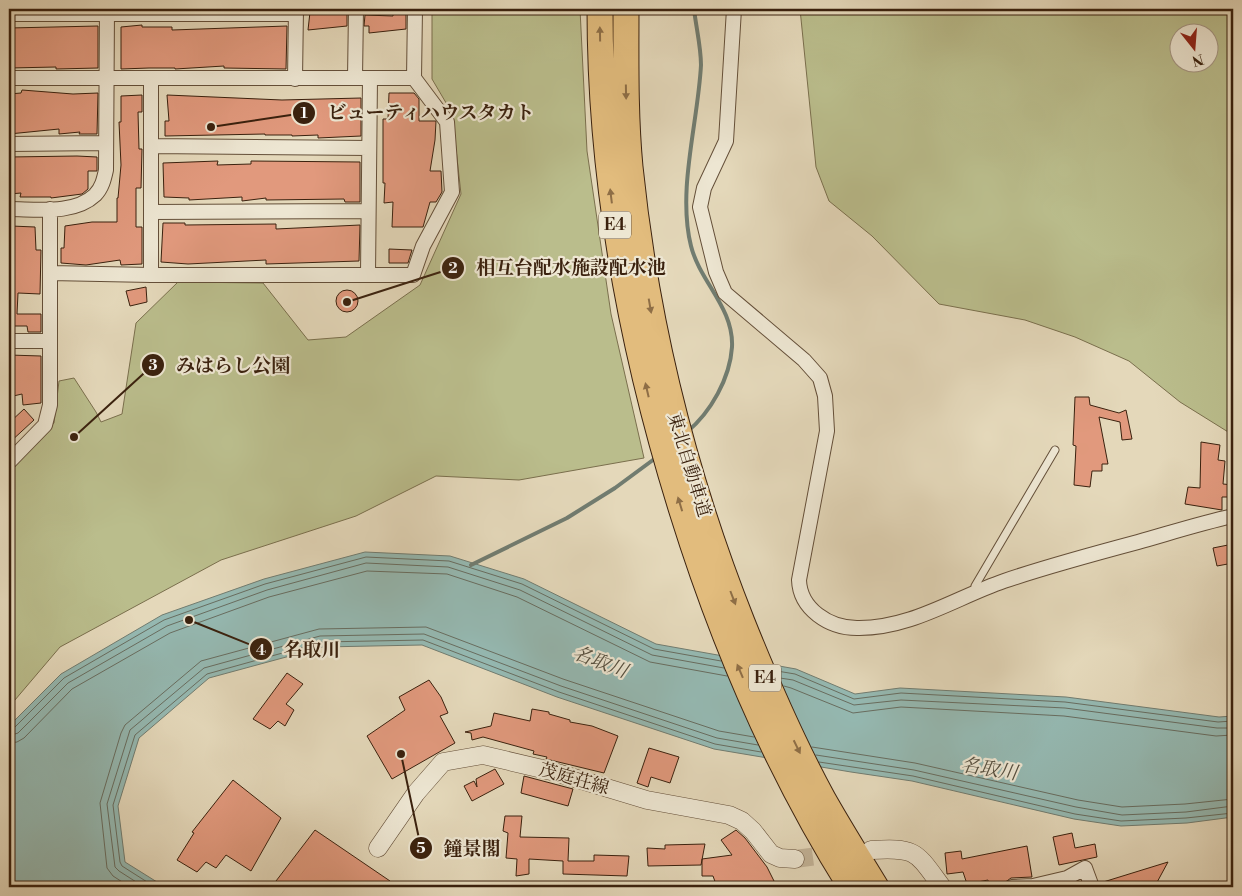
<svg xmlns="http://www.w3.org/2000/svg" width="1242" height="896" viewBox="0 0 1242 896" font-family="'Libre Bodoni','Noto Serif JP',serif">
  <rect width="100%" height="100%" fill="#e4d8ba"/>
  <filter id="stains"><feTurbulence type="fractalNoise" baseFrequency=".004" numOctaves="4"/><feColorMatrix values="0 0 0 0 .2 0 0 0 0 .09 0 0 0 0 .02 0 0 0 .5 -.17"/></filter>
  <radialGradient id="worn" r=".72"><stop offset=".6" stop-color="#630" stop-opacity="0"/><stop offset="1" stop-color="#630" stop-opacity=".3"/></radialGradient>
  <path fill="#babd8c" stroke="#7a6f4d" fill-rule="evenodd" d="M 432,9 L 580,9 L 587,151 L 611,314 L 644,458 L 519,480 L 436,476 L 356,516 L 221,560 L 60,647 L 9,707 L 9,471 L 54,423 L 59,381 L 74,378 L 96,412 L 101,422 L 122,414 L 136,323 L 178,282 L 263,283 L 308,340 L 346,337 L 420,285 L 461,194 L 452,113 L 432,79 Z
    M 800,9 L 1233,9 L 1233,435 L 1180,402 L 1129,361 L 1075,337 L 1025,320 L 939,304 L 872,236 L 829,201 L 816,167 ZM 1180,32 L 1210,32 L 1210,62 L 1180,62 Z"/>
  <path fill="#95b9b2" stroke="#717c70" d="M 365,552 L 450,556 L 524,579 L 656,644 L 796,669 L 855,694 L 900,688 L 1066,697 L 1219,717 L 1233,716 L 1233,817 L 1187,823 L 1121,826 L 1074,819 L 912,781 L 851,772 L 714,749 L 557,697 L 422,645 L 323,647 L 209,678 L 139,738 L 118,806 L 125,862 L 165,887 L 9,887 L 9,726 L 61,674 L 162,615 L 264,579 Z"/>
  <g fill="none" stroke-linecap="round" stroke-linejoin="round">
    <path stroke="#686d60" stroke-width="1" d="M 777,671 L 795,674 L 854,699 L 901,693 L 1065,702 L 1218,722 L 1233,721
      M 780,678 L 793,680 L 854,705 L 901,700 L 1065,708 L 1217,728 L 1233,728
      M 784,686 L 791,688 L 853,713 L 901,707 L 1064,716 L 1216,736 L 1233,735
      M 9,730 L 14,728 L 64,678 L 164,620 L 265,584 L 366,557 L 449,561 L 522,584 L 654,649 L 721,661
      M 9,736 L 18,733 L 68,683 L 167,626 L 267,590 L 366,563 L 448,567 L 520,590 L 652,655 L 724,668
      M 9,743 L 17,742 L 24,738 L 72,689 L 170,633 L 269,597 L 367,571 L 447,574 L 517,597 L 650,662 L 727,676
      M 812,747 L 915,763 L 1078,800 L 1122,807 L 1185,804 L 1233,799
      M 816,755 L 914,770 L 1076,807 L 1122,815 L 1186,812 L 1233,806
      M 819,762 L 913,776 L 1075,814 L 1121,821 L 1186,818 L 1233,813
      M 130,887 L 113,876 L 107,868 L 100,803 L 121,733 L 125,725 L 201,661 L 319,629 L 426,627 L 563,679 L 719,731 L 754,737
      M 144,887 L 119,871 L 115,867 L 107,804 L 130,730 L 204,668 L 320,636 L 424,634 L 561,686 L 717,738 L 758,745
      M 155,887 L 122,866 L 120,862 L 113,805 L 135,735 L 207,674 L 322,642 L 423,640 L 559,692 L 715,744 L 761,752"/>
    <path stroke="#717c70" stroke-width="4" d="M 687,432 C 711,412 730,378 732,347 C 734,308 700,282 691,246 C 677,190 698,123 701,65 C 701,47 696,27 694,9
      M 471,565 L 567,518 L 615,488 L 657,457"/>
  </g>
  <path fill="#e1997d" stroke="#3a210e" d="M 393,9 L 406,9 L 406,29 L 369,33 L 369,26 L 364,26 L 365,15 L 393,16 Z
    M 310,12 L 347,12 L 347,26 L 308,30 Z
    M 142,25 L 142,27 L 172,27 L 172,30 L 287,26 L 286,69 L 224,68 L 224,66 L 175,69 L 175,68 L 149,68 L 121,69 L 121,27 Z
    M 98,26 L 98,68 L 56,69 L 56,67 L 9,68 L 9,28 Z
    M 22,90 L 73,94 L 98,93 L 97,134 L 79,134 L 80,132 L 59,134 L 59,129 L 9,134 L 9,94 L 21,93 Z
    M 389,93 L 414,93 L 419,99 L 419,121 L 436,121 L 435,140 L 430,171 L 441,171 L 442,192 L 436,202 L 430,202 L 423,227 L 392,227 L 393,202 L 384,203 L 385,183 L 383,183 L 383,119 L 388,119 Z
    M 142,95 L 142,112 L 138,112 L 139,149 L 142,149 L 141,188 L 136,188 L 136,227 L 142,227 L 142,264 L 121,265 L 120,260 L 86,265 L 61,263 L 61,248 L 64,248 L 65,226 L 92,222 L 117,222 L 117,198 L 118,198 L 121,165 L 119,122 L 121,122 L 121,96 Z
    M 167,95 L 282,100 L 361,98 L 361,136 L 318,138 L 318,135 L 292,136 L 292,135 L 265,135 L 265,134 L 165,136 L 165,121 L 169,121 Z
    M 77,156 L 97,157 L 97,171 L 88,171 L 88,189 L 82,194 L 51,198 L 51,197 L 20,197 L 21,193 L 9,194 L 9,157 Z
    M 218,161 L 217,165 L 251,164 L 251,161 L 360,162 L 360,202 L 345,202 L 344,199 L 266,200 L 266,198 L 242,201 L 242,197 L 189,200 L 189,198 L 164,197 L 163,163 Z
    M 163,223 L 185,223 L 185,225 L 276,224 L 276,229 L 360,225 L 359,261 L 266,264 L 266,260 L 188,264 L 161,262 Z
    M 11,226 L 35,227 L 36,250 L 41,250 L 40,294 L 18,293 L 17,314 L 41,314 L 41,332 L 28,332 L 27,326 L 9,326 L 9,251 L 11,251 Z
    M 389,249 L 412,250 L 408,263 L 389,263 Z
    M 146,287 L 147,302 L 130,306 L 126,291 Z
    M336 301a11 11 0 1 1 22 0a11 11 0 1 1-22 0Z
    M 9,355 L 41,356 L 41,403 L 23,405 L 22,394 L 9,397 Z
    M 1075,397 L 1089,397 L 1090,405 L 1119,413 L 1126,410 L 1132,439 L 1122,440 L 1120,422 L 1099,417 L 1108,464 L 1102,464 L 1102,471 L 1092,471 L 1090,487 L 1074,485 L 1076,446 L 1073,445 Z
    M 24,409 L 34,420 L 9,443 L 9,423 Z
    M 1201,442 L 1220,445 L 1218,460 L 1225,461 L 1223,484 L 1233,485 L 1233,497 L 1222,497 L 1222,510 L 1185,504 L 1188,487 L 1200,488 Z
    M 1233,544 L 1233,563 L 1217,566 L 1213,548 Z
    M 287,673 L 303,684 L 286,704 L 294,710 L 285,726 L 278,721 L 270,729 L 253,719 Z
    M 429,680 L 441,697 L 448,713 L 440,716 L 455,743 L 392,779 L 367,736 L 405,710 L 399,697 Z
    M 532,709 L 549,712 L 549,714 L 570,720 L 570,722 L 592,726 L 618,736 L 604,773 L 546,759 L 547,757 L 533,754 L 534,751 L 483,737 L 472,740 L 471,733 L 465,732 L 491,726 L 494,713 L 530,721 Z
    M 649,748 L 679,757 L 670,783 L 651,777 L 648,787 L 637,783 Z
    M 495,769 L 504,784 L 472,801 L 464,786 L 474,781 L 477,787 L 476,779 Z
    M 524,776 L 573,789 L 568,806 L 521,793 Z
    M 233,780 L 281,818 L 251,871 L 226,855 L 216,868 L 206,862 L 197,872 L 177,860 L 194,833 L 192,832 Z
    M 505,816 L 522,816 L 520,837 L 569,838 L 568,861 L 594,861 L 594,855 L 629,856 L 627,876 L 563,874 L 563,861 L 529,859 L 529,874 L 516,876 L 517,859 L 506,858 L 508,833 L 503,831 Z
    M 315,830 L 390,881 L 386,887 L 290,887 L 276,881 Z
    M 736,830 L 745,838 L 767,867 L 777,887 L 717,887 L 713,876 L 702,876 L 702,859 L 732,855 L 721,840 Z
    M 1072,833 L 1075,848 L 1095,844 L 1097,857 L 1059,865 L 1053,837 Z
    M 705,844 L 701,865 L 648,866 L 647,848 L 665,849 L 665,845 Z
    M 1027,846 L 1032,877 L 1011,878 L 1004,883 L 1003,887 L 989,887 L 988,880 L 967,884 L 963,872 L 947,874 L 945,853 L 961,851 L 962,859 Z
    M 1168,862 L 1155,886 L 1101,887 L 1100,883 Z"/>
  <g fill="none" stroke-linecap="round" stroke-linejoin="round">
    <path stroke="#c2b398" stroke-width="18" stroke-dasharray="18 9" stroke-linecap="butt" d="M 795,859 L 841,853"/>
    <defs>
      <path id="service" d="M 975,592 L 975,586 L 1055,450"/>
      <path id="minor" d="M 734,9 L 726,141 L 704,188 L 700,207 L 716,272 L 725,293 L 804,360 L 820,378 L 825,396 L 827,431 L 799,580 C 800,609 829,628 857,628 C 910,629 955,598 1004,581 C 1048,566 1093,554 1138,542 C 1170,533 1201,523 1233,516
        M 9,14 L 296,14
        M 9,78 L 414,78
        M 355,78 L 356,9
        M 295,79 L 296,9
        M 9,144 L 105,143
        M 151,146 L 151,78
        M 9,209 C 36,209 74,215 95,195 C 102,188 104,179 106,170 L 107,9
        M 368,211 L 151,212 L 151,146 L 369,148
        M 50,273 L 151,275 L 413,275 L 423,246 L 452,192 L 447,122 L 414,78 L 415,9
        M 368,274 L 370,78
        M 151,275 L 151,212
        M 9,341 L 50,341
        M 9,462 L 45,425 L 50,405 L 50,209
        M 1012,887 L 1033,886 L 1067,878 L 1085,868 L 1092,887"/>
      <path id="tertiary" d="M 378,848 L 416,793 L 443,762 L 483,755 L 551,771 L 647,800 L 729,815 L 742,821 L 753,831 L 771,854 L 780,858 L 795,859
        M 871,850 C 917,847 916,852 942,887"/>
      <path id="motorway" d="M 600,9 C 600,180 631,348 682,511 C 723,643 778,771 851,887
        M 626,9 C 626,61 625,114 630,167 C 646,323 684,476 742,622 C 766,682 792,742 823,799 C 840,829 858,858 876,887"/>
    </defs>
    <use href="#service" stroke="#644f39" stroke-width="9"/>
    <use href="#minor" stroke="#644f39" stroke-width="16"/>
    <use href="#tertiary" stroke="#644f39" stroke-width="19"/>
    <use href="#motorway" stroke="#3a210e" stroke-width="27"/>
    <use href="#service" stroke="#ede6d2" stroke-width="7"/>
    <use href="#minor" stroke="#ede6d2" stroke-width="14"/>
    <use href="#tertiary" stroke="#ede6d2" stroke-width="18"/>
    <use href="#motorway" stroke="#e2bc7d" stroke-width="25"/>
  </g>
  <defs><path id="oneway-solid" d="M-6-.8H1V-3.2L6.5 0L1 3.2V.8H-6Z" transform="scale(1.25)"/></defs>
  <g fill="#8e6e46">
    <use href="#oneway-solid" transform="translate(600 34) rotate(-91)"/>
    <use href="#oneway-solid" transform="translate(626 92) rotate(89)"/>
    <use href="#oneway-solid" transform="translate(611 196) rotate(-97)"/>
    <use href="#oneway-solid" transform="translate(650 306) rotate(80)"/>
    <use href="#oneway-solid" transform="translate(647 390) rotate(-103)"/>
    <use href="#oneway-solid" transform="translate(680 504) rotate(-107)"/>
    <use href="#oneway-solid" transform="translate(733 598) rotate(69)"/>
    <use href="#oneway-solid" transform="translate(740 671) rotate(-113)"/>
    <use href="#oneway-solid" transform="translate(797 747) rotate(64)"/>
  </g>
  <g text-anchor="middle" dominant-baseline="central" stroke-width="4.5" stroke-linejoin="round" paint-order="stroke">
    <g fill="#ede6d2" stroke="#705c49" stroke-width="1">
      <rect x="599" y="211.5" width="32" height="27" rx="4"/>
      <rect x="749" y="664.5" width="32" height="27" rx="4"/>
    </g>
    <g font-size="16" font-weight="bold" fill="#3a210e">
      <text x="615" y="225">E4</text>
      <text x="765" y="678">E4</text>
    </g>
    <g font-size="18" fill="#3a210e" stroke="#ede6d2">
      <text transform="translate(689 465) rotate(73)">東北自動車道</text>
      <text transform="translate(574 779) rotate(16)">茂庭荘線</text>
    </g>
    <g font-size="19" font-style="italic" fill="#554f3f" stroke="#ede6d2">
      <text transform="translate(600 662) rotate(21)">名取川</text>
      <text transform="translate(989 769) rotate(9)">名取川</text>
    </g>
  </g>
  <path fill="none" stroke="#3a210e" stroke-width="2" d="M211 127L304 113M347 302L453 268M74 437L153 365M189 620L261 649M401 754L421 848"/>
  <g fill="#3a210e" stroke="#ede6d2" stroke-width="2">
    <circle cx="211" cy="127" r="5"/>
    <circle cx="347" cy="302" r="5"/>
    <circle cx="74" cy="437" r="5"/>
    <circle cx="189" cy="620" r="5"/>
    <circle cx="401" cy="754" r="5"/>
    <circle cx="304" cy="113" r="12"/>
    <circle cx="453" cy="268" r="12"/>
    <circle cx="153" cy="365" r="12"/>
    <circle cx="261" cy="649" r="12"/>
    <circle cx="421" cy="848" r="12"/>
  </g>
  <g font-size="15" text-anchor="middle" font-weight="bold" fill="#fff">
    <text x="304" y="118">1</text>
    <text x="453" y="273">2</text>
    <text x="153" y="370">3</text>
    <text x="261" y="655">4</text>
    <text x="421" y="853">5</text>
  </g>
  <g font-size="19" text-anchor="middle" font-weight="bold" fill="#3a210e" stroke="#ede6d2" stroke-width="4.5" stroke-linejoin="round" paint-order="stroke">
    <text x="431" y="119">ビューティハウスタカト</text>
    <text x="571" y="274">相互台配水施設配水池</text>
    <text x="233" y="372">みはらし公園</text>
    <text x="312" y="656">名取川</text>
    <text x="472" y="855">鐘景閣</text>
  </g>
  <rect width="1242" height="896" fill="none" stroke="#e4d8ba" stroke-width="30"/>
  <rect x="10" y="10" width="1222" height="876" fill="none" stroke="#3a210e" stroke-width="2.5"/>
  <rect x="15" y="15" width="1212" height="866" fill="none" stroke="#3a210e"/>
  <g transform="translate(1194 48) rotate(163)"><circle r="24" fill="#ede6d2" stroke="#a59784"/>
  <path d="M0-4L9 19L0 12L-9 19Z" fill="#8f2418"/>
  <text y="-8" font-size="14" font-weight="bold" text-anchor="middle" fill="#3a210e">N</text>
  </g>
  <rect width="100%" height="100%" filter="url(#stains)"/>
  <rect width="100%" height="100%" fill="url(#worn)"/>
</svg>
